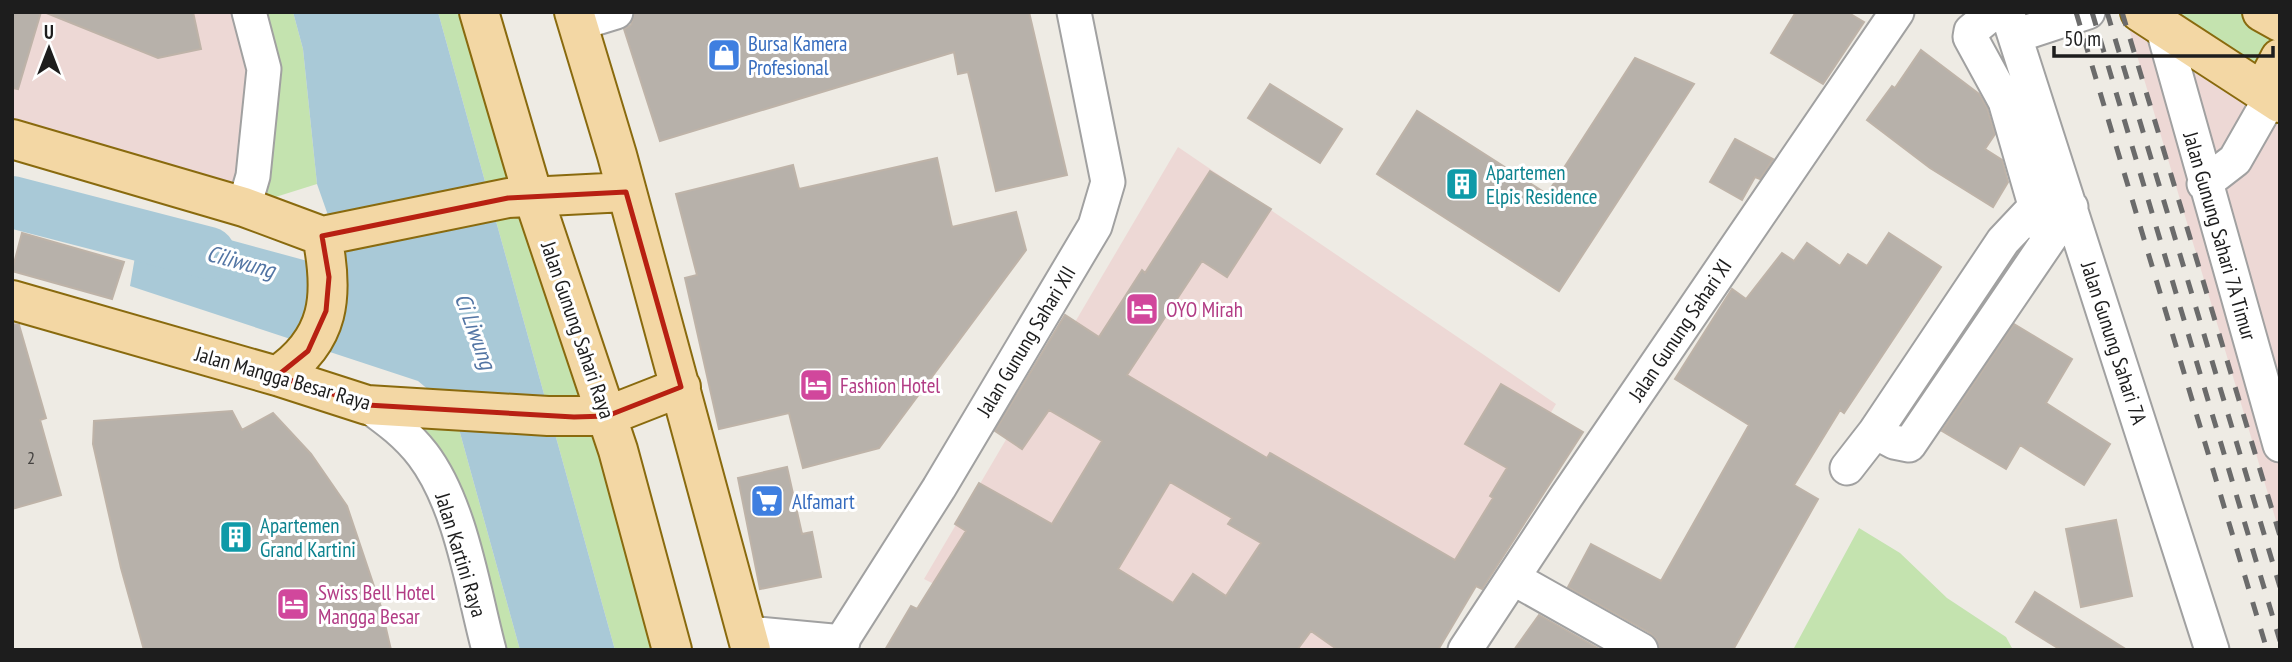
<svg xmlns="http://www.w3.org/2000/svg" width="2292" height="662" viewBox="0 0 2292 662" font-family="'PT Sans Narrow',sans-serif">
  <rect width="100%" height="100%" fill="#eeebe4"/>
  <path fill="#edd8d5" d="M 12,12 L 248,12 L 264,69 L 244,207 L 12,138 Z
    M 2124,12 L 2280,12 L 2280,534 Z
    M 1178,147 L 1556,404 L 1409,650 L 1065,650 L 924,579 Z"/>
  <path fill="#c4e3af" d="M 249,12 L 293,12 L 303,49 L 317,184 L 244,207 Z
    M 438,12 L 481,12 L 672,650 L 615,650 Z
    M 2143,12 L 2280,12 L 2280,103 Z
    M 423,409 L 454,411 L 520,650 L 489,650 L 410,440 Z
    M 1859,528 L 1900,553 L 1947,598 L 2006,637 L 2013,650 L 1794,648 Z"/>
  <path fill="#a9c9d7" d="M 293,12 L 438,12 L 615,650 L 520,650 L 454,411 L 418,381 L 130,286 L 142,216 L 348,272 L 317,184 L 303,49 Z"/>
  <g fill="none" stroke-linecap="round" stroke-linejoin="round">
    <path stroke="#a9c9d7" stroke-width="52" d="M 12,202 L 209,253"/>
  </g>
  <path fill="#b7b1aa" stroke="#beb3a8" stroke-width="2" fill-rule="evenodd" d="M 12,12 L 41,12 L 18,89 L 12,88 Z
    M 44,12 L 193,12 L 201,49 L 158,58 Z
    M 635,12 L 1029,12 L 1067,175 L 996,191 L 968,72 L 958,74 L 954,52 L 660,141 L 624,29 L 631,25 Z
    M 1796,12 L 1847,12 L 1864,22 L 1823,84 L 1771,53 Z
    M 1921,50 L 1979,94 L 1987,108 L 1995,134 L 1985,149 L 2002,160 L 2008,182 L 1993,207 L 1930,168 L 1867,120 L 1892,86 L 1895,88 Z
    M 1635,58 L 1694,84 L 1559,291 L 1377,174 L 1417,111 L 1547,194 Z
    M 1270,84 L 1342,129 L 1320,163 L 1248,118 Z
    M 1735,139 L 1773,159 L 1760,179 L 1755,177 L 1742,200 L 1710,182 Z
    M 937,158 L 952,227 L 1016,212 L 1026,250 L 879,448 L 803,468 L 789,413 L 719,429 L 685,278 L 697,275 L 676,194 L 793,165 L 799,189 Z
    M 1210,171 L 1271,209 L 1227,277 L 1202,261 L 1127,375 L 1267,458 L 1270,453 L 1455,560 L 1493,498 L 1490,496 L 1507,468 L 1465,444 L 1501,384 L 1583,432 L 1482,589 L 1476,586 L 1438,650 L 1338,650 L 1311,631 L 1297,650 L 885,650 L 911,606 L 917,609 L 966,531 L 955,524 L 979,483 L 1052,524 L 1102,441 L 1049,410 L 1022,449 L 995,431 L 1065,315 L 1099,337 L 1142,270 L 1145,273 ZM 1170,482 L 1232,518 L 1228,524 L 1261,543 L 1226,596 L 1193,574 L 1173,603 L 1118,569 Z
    M 22,233 L 124,262 L 112,299 L 12,271 Z
    M 1889,233 L 1941,267 L 1844,413 L 1840,410 L 1794,485 L 1818,499 L 1733,650 L 1660,650 L 1657,640 L 1650,633 L 1568,587 L 1591,544 L 1661,581 L 1749,425 L 1675,379 L 1732,289 L 1746,299 L 1782,253 L 1794,261 L 1807,243 L 1840,266 L 1848,254 L 1867,266 Z
    M 12,324 L 19,325 L 46,418 L 40,420 L 61,495 L 12,509 Z
    M 2014,324 L 2072,359 L 2046,403 L 2110,444 L 2084,485 L 2020,445 L 2006,469 L 1942,431 Z
    M 232,411 L 242,430 L 273,413 L 311,454 L 347,506 L 381,607 L 391,650 L 144,650 L 121,568 L 93,444 L 94,421 Z
    M 787,467 L 802,534 L 812,532 L 821,577 L 760,589 L 738,478 Z
    M 2116,520 L 2132,596 L 2081,607 L 2066,529 Z
    M 2035,592 L 2127,650 L 2061,650 L 2016,622 Z
    M 1539,615 L 1601,650 L 1514,650 Z"/>
  <g fill="none" stroke-linecap="round" stroke-linejoin="round">
    <defs>
      <path id="minor" d="M 1994,12 L 1971,31 L 1970,37 L 2005,101 L 2041,226
        M 2007,12 L 2212,650
        M 577,24 L 616,12
        M 2162,26 L 2280,445
        M 2015,36 L 2088,12
        M 2204,184 L 2235,160 L 2271,97
        M 244,207 L 253,176 L 264,69 L 249,12
        M 367,405 C 388,420 407,434 423,455 C 461,505 473,590 489,650
        M 1875,432 L 2003,241 L 2035,207
        M 1847,468 L 1875,432 L 1894,442 L 1909,445 L 2071,207
        M 1513,578 L 1641,650
        M 747,633 L 843,642
        M 836,650 L 939,488 L 1095,226 L 1108,182 L 1074,12
        M 1465,650 L 1566,497 L 1897,12"/>
      <path id="major" d="M 479,12 L 533,196 L 618,450 L 672,650
        M 574,12 L 617,155 L 751,650
        M 2140,12 L 2280,103
        M 2262,12 L 2280,22
        M 2263,91 L 2280,58
        M 12,139 L 244,207 L 322,236 L 508,198 L 626,192
        M 12,300 L 277,376 L 367,405 L 548,416 L 607,416 L 681,387
        M 277,376 C 331,340 334,295 322,236"/>
    </defs>
    <use href="#minor" stroke="#a1a1a1" stroke-width="37"/>
    <use href="#major" stroke="#896a0e" stroke-width="42"/>
    <use href="#minor" stroke="#fff" stroke-width="33"/>
    <use href="#major" stroke="#f3d7a4" stroke-width="38"/>
    <path stroke="#6b6b6b" stroke-width="5" stroke-dasharray="14 14" stroke-linecap="butt" d="M 2076,12 L 2267,650
      M 2092,12 L 2280,641
      M 2107,12 L 2280,587
      M 2122,12 L 2280,536"/>
  </g>
  <path fill="none" stroke="#b82012" stroke-width="5" stroke-linejoin="round" d="M 626,192 L 681,387 L 607,416 L 574,417 L 367,405 L 277,376 L 308,351 L 326,311 L 329,277 L 322,236 L 508,198 Z"/>
  <defs>
    <symbol id="shop-square" viewBox="-11 -11 22 22"><rect x="-9" y="-9" width="18" height="18" rx="4" fill="#3f7fe0" stroke="#fff"/><path d="M-5-2.5h2.3a2.7 3.5 0 0 1 5.4 0H5L5.5 6h-11ZM-1.5-2.5h3a1.5 2.3 0 0 0-3 0Z" fill="#fff"/></symbol>
    <symbol id="building-square" viewBox="-11 -11 22 22"><rect x="-9" y="-9" width="18" height="18" rx="4" fill="#0f9aa8" stroke="#fff"/><path d="M-4-6H4V6H1V3H-1V6H-4ZM-2.5-4.3h1.7v1.8h-1.7ZM.8-4.3h1.7v1.8H.8ZM-2.5-1h1.7V.8h-1.7ZM.8-1h1.7V.8H.8Z" fill="#fff"/></symbol>
    <symbol id="hotel-square" viewBox="-11 -11 22 22"><rect x="-9" y="-9" width="18" height="18" rx="4" fill="#d1479c" stroke="#fff"/><path d="M-6-4.5h1.5V1H6V5H4.5V3h-9V5H-6ZM-4 0a1.8 1.8 0 1 1 3.6 0ZM.5 0V-2.5h3Q6-2.5 6 0Z" fill="#fff"/></symbol>
    <symbol id="supermarket-square" viewBox="-11 -11 22 22"><rect x="-9" y="-9" width="18" height="18" rx="4" fill="#3f7fe0" stroke="#fff"/><path d="M-6-5.5h2.5l.6 2H6L4.5 2H-2.5L-4.4-4H-6ZM-1.5 3.2a1.3 1.3 0 1 0 .1 0ZM3 3.2a1.3 1.3 0 1 0 .1 0Z" fill="#fff"/></symbol>
  </defs>
  <g fill-rule="evenodd">
    <use href="#shop-square" x="705" y="36" width="38" height="38"/>
    <use href="#building-square" x="1443" y="165" width="38" height="38"/>
    <use href="#hotel-square" x="1123" y="290" width="38" height="38"/>
    <use href="#hotel-square" x="797" y="366" width="38" height="38"/>
    <use href="#supermarket-square" x="748" y="482" width="38" height="38"/>
    <use href="#building-square" x="217" y="518" width="38" height="38"/>
    <use href="#hotel-square" x="274" y="585" width="38" height="38"/>
  </g>
  <g text-anchor="middle" dominant-baseline="central" stroke-width="6" stroke-linejoin="round" paint-order="stroke">
    <g font-size="18" fill="#444240">
      <text x="31" y="457">2</text>
    </g>
    <g font-size="21" fill="#366cbe" stroke="#fff" text-anchor="start">
      <text x="748" y="43">Bursa Kamera<tspan x="748" dy="24">Profesional</tspan></text>
      <text x="792" y="501">Alfamart</text>
    </g>
    <g font-size="21" fill="#0d838f" stroke="#fff" text-anchor="start">
      <text x="1486" y="172">Apartemen<tspan x="1486" dy="24">Elpis Residence</tspan></text>
      <text x="260" y="525">Apartemen<tspan x="260" dy="24">Grand Kartini</tspan></text>
    </g>
    <g font-size="21" fill="#1d1d1d" stroke="#fff">
      <text transform="translate(2220 236) rotate(74)">Jalan Gunung Sahari 7A Timur</text>
      <text transform="translate(578 330) rotate(71)">Jalan Gunung Sahari Raya</text>
      <text transform="translate(1680 330) rotate(-56)">Jalan Gunung Sahari XI</text>
      <text transform="translate(1026 341) rotate(-59)">Jalan Gunung Sahari XII</text>
      <text transform="translate(2114 343) rotate(72)">Jalan Gunung Sahari 7A</text>
      <text transform="translate(283 378) rotate(16)">Jalan Mangga Besar Raya</text>
      <text transform="translate(461 555) rotate(73)">Jalan Kartini Raya</text>
    </g>
    <g font-size="21" fill="#b23c85" stroke="#fff" text-anchor="start">
      <text x="1166" y="309">OYO Mirah</text>
      <text x="840" y="385">Fashion Hotel</text>
      <text x="318" y="592">Swiss Bell Hotel<tspan x="318" dy="24">Mangga Besar</tspan></text>
    </g>
    <g font-size="23" font-style="italic" fill="#5375a4" stroke="#fff">
      <text transform="translate(241 261) rotate(15)">Ciliwung</text>
      <text transform="translate(476 331) rotate(70)">Ci Liwung</text>
    </g>
  </g>
  <rect width="2292" height="662" fill="none" stroke="#1d1d1d" stroke-width="28"/>
  <g transform="translate(49 49)" stroke="#ffffff" stroke-width="5" paint-order="stroke">
  <path d="M0-5L12 26L0 18L-12 26Z" fill="#1d1d1d"/>
  <text y="-10" font-size="19" font-weight="bold" text-anchor="middle" fill="#1d1d1d">U</text>
  </g>
  <path d="M2054 46v10h219v-10" fill="none" stroke="#1d1d1d" stroke-width="3.5"/>
  <text x="2064" y="46" font-size="21" fill="#1d1d1d" stroke="#ffffff" stroke-width="5" paint-order="stroke">50 m</text>
</svg>
